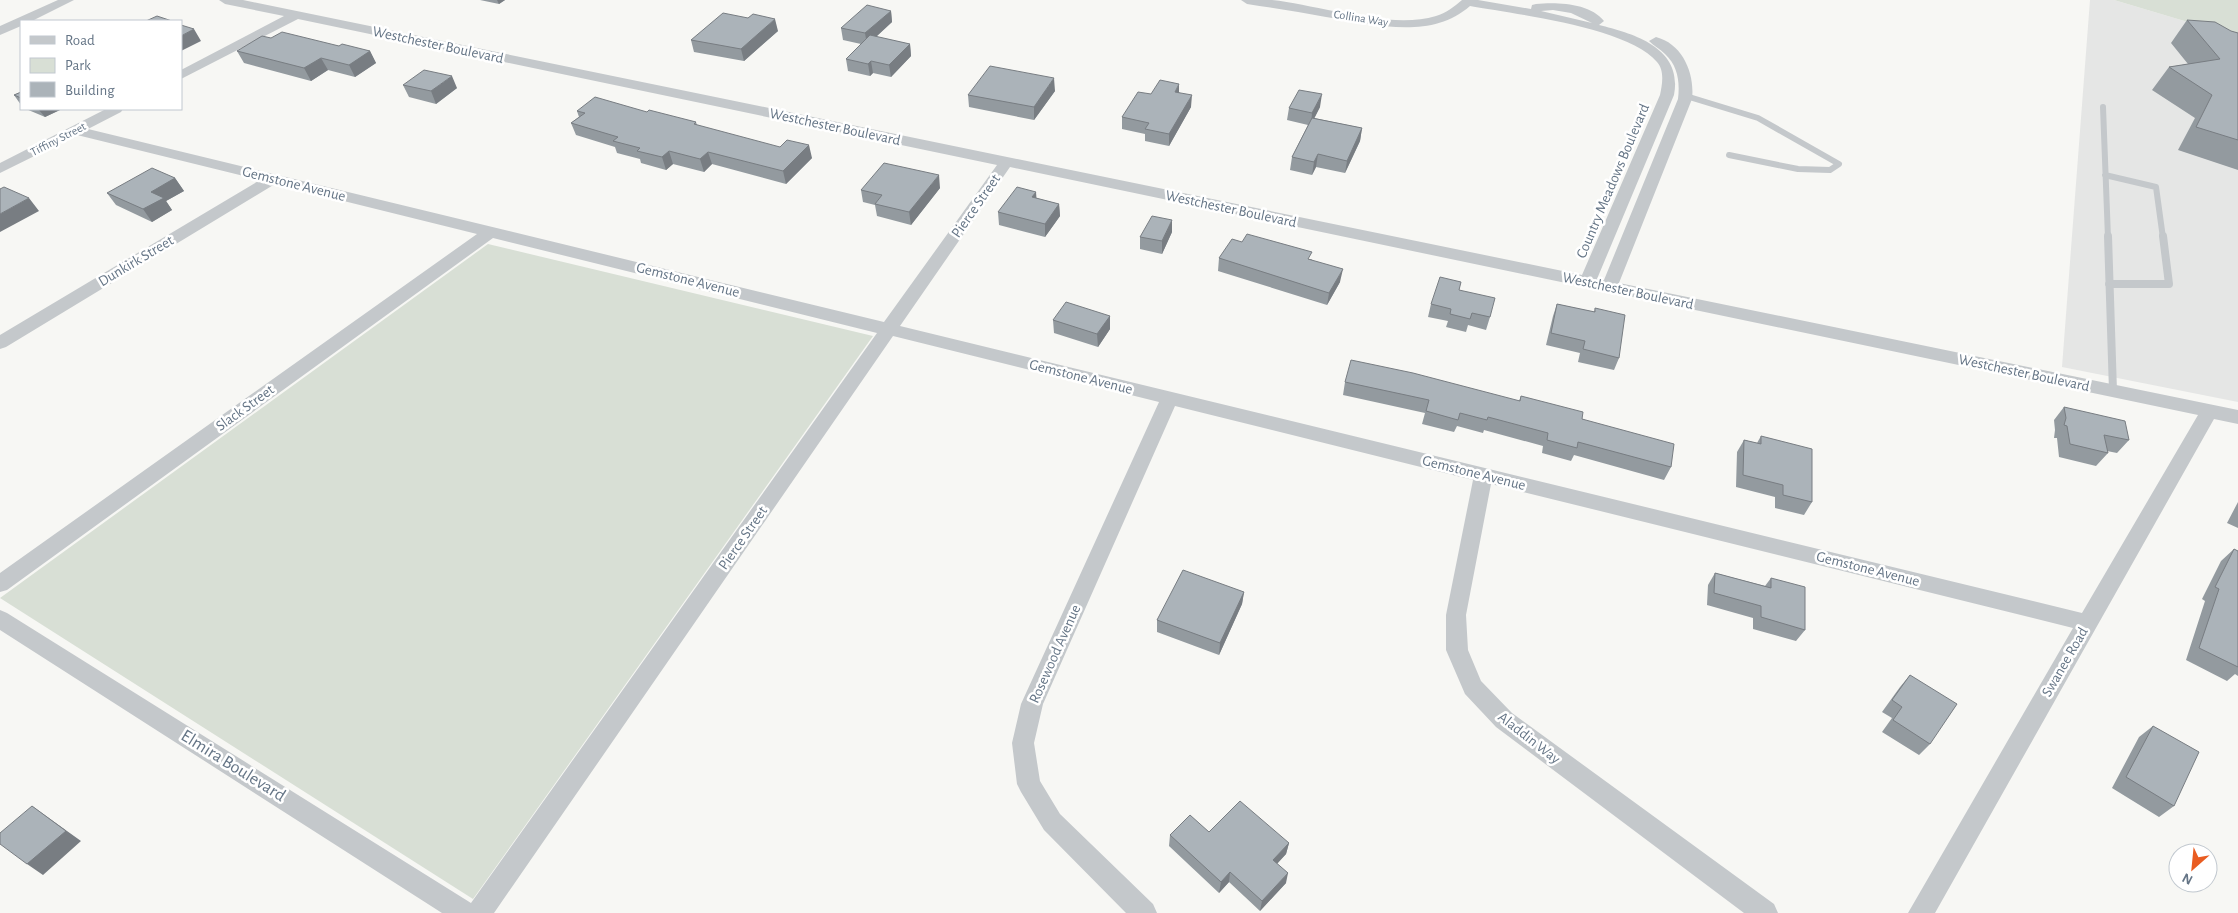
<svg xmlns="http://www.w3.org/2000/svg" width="2238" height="913" viewBox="0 0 2238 913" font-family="'Alegreya Sans',sans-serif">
  <rect width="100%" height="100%" fill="#f7f7f4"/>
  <path fill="#e5e6e5" d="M 2090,0 L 2114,0 L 2238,37 L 2238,402 L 2062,367 Z"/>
  <path fill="#d8dfd5" d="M 2114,0 L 2238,0 L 2238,37 Z
    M 488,244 L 873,336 L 473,899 L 0,598 Z"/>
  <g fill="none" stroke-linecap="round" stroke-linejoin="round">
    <path stroke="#c4c8cb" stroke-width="6" d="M 1686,96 L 1758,118 L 1839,164 L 1830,170 L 1798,169 L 1729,155
      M 2103,107 L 2108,238
      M 2105,175 L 2156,187 L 2163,238"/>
    <path stroke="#c4c8cb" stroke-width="8" d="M 2108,236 L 2113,391
      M 2109,284 L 2169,284 L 2163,236"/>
    <path fill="#c4c8cb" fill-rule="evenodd" d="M 58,0 L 74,0 L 32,21 L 21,21 L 21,26 L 0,35 L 0,26 Z
      M 219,0 L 243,0 L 1582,275 L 1660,95 C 1662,85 1665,71 1657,62 C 1628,27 1514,14 1470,6 C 1430,41 1373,24 1326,17 C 1300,12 1273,8 1247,4 L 1241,0 C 1251,0 1262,0 1272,0 C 1319,5 1390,30 1436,16 C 1446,13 1454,7 1462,0 L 1478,0 L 1531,9 L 1532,5 L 1536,4 C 1557,2 1590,3 1604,21 L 1599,25 C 1635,34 1683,48 1674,95 L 1597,279 L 1604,280 L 1678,99 C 1680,82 1678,66 1665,54 C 1660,49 1654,46 1649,41 L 1656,37 C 1683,44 1695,74 1692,99 L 1619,283 L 2238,410 L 2238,424 L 2214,419 L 1935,913 L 1908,913 L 2073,628 L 1491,484 L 1466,615 L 1468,650 L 1481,681 L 1512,713 L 1774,904 L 1778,913 L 1744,913 L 1496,727 L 1465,694 L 1446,650 L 1446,615 L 1473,480 L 1175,406 L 1043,704 L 1034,743 L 1040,781 L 1060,814 L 1153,904 L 1157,913 L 1126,913 L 1044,830 L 1021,792 L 1017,784 L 1012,743 L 1021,704 L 1159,402 L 893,336 L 494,913 L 442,913 L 0,630 L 0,610 L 7,613 L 471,903 L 877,333 L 493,238 L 7,590 L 0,592 L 0,573 L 477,234 L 275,184 L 6,347 L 0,349 L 0,335 L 260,180 L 77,135 L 0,173 L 0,163 L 106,109 L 123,109 L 121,112 L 88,129 L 884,322 L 997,165 L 298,19 L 181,79 L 181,70 L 284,16 L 225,4 ZM 1553,10 L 1571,13 L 1592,23 L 1541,11 ZM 1010,167 L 2198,415 L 2082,613 L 900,326 Z"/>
  </g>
  <path fill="#939a9f" d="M 480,0 L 505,0 L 499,4 Z
    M 891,11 L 892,22 L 876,37 L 910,44 L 911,56 L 891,77 L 873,73 L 870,76 L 848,71 L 846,59 L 861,44 L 843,40 L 841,28 Z
    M 748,18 L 778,31 L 744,61 L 694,52 L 691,40 Z
    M 2187,20 L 2238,33 L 2238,170 L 2178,150 L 2195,118 L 2152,90 L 2169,67 L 2188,64 L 2171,43 Z
    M 271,38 L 339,46 L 370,51 L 376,63 L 355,77 L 328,70 L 311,81 L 244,63 L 237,51 Z
    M 403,85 L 457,88 L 436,104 L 409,97 Z
    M 1055,91 L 1034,120 L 969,107 L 968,95 Z
    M 21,92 L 21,105 L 14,95 Z
    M 1179,92 L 1191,107 L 1169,146 L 1145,141 L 1145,134 L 1122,129 L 1122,117 L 1151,94 Z
    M 1320,107 L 1314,118 L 1362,128 L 1360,141 L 1345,173 L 1316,167 L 1312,175 L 1290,170 L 1292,157 L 1308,125 L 1287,120 L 1289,108 Z
    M 26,109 L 62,109 L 45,117 Z
    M 577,111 L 647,112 L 696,122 L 697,125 L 812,158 L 786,184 L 712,164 L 704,172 L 673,164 L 666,170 L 641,163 L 640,159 L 617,153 L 615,147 L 576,135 L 571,123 L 579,117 Z
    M 175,178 L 184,191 L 166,201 L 172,210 L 152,222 L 116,205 L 107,193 Z
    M 940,188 L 911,225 L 877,216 L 875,205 L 863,202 L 861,190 Z
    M 1036,192 L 1036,198 L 1059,204 L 1060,216 L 1045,237 L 999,225 L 998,212 Z
    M 1172,232 L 1162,254 L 1140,249 L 1140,237 Z
    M 1219,258 L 1311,259 L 1340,282 L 1327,305 L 1218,271 Z
    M 1459,290 L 1490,317 L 1486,330 L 1468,325 L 1466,332 L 1446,327 L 1448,321 L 1428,317 L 1431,304 Z
    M 1557,304 L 1594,312 L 1595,308 L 1619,358 L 1614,370 L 1578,362 L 1580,353 L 1546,345 L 1553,316 Z
    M 1110,316 L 1110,329 L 1098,347 L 1054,333 L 1053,320 Z
    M 1345,382 L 1519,401 L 1521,396 L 1582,419 L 1671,467 L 1664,480 L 1574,455 L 1571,461 L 1542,453 L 1543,446 L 1484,430 L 1483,433 L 1457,426 L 1454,432 L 1422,424 L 1425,413 L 1343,395 Z
    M 2064,407 L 2129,440 L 2117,453 L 2107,451 L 2108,453 L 2096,466 L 2059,457 L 2057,438 L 2054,438 L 2055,430 L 2054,420 Z
    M 1761,436 L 1812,502 L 1804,515 L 1775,508 L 1775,497 L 1736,487 L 1737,452 L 1744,440 L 1757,443 Z
    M 2238,502 L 2238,528 L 2227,523 Z
    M 2234,549 L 2238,551 L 2238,676 L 2235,674 L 2227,681 L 2186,660 L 2205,601 L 2202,599 L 2221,561 Z
    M 1715,573 L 1765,586 L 1771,578 L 1805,630 L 1796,641 L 1753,629 L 1753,618 L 1707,605 L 1708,585 Z
    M 1244,592 L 1242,604 L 1219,655 L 1157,632 L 1157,620 Z
    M 1910,675 L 1930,744 L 1919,755 L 1882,732 L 1892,718 L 1882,712 L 1900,687 Z
    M 2153,726 L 2174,806 L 2159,817 L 2112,788 L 2139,737 Z
    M 1170,835 L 1289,843 L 1286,854 L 1277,864 L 1286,883 L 1260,911 L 1229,882 L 1219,893 L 1169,846 Z"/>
  <path fill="#787d82" d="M 497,0 L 505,0 L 499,4 Z
    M 891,11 L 892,22 L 867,45 L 865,33 Z
    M 775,19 L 778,31 L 744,61 L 741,49 Z
    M 194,29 L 201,41 L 181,51 L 181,36 Z
    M 910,44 L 911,56 L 891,77 L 889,65 Z
    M 370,51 L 376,63 L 355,77 L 349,65 Z
    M 321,58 L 328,70 L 311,81 L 304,68 Z
    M 871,61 L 873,73 L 870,76 L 868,64 Z
    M 452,76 L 457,88 L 436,104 L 431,91 Z
    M 1054,78 L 1055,91 L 1034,120 L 1034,107 Z
    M 1179,84 L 1179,96 L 1175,92 Z
    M 1322,94 L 1320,107 L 1311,125 L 1312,113 Z
    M 1192,95 L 1191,107 L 1169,146 L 1169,134 Z
    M 38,109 L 62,109 L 45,117 Z
    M 1362,128 L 1360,141 L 1345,173 L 1347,161 Z
    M 809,145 L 812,158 L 786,184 L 783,171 Z
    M 669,151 L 673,164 L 666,170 L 662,157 Z
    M 708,152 L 712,164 L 704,172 L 700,159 Z
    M 1318,154 L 1316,167 L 1312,175 L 1314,162 Z
    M 939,175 L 940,188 L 911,225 L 909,212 Z
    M 175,178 L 184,191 L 166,201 L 172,210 L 152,222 L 143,209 L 151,192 Z
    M 1036,192 L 1037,205 L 1032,197 Z
    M 29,198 L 39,211 L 0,232 L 0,214 Z
    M 1059,204 L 1060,216 L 1045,237 L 1045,224 Z
    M 1172,220 L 1172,232 L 1162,254 L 1162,241 Z
    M 1343,269 L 1340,282 L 1327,305 L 1329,293 Z
    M 1110,316 L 1110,329 L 1098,347 L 1097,334 Z
    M 1244,592 L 1242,604 L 1219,655 L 1220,643 Z
    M 32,806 L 81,841 L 43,875 L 27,864 Z
    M 1289,843 L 1286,854 L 1271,870 L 1273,860 Z
    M 1230,872 L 1229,882 L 1219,893 L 1221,882 Z
    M 1288,873 L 1286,883 L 1260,911 L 1262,901 Z"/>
  <path fill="#abb3b9" stroke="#787d82" d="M 867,5 L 891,11 L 865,33 L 841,28 Z
    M 723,13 L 748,18 L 753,14 L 775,19 L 741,49 L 691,40 Z
    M 157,16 L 172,21 L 146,21 Z
    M 2187,20 L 2215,22 L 2231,31 L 2238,33 L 2238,140 L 2196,127 L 2212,95 L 2169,67 L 2220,59 Z
    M 181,25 L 194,29 L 181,36 Z
    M 282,32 L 339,46 L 342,44 L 370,51 L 349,65 L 321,58 L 304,68 L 237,51 L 262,36 L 271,38 Z
    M 870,35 L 910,44 L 889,65 L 871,61 L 868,64 L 846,59 Z
    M 990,66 L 1054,78 L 1034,107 L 968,95 Z
    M 424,70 L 452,76 L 431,91 L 403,85 Z
    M 1160,80 L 1179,84 L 1175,92 L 1192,95 L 1169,134 L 1145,129 L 1149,123 L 1122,117 L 1138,92 L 1151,94 Z
    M 1299,90 L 1322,94 L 1312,113 L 1289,108 Z
    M 21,92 L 21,98 L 14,95 Z
    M 595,97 L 647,112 L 649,110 L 696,122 L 694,124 L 780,147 L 787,140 L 809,145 L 783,171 L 708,152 L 700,159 L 669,151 L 662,157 L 637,151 L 640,148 L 613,141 L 618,137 L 571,123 L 585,113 L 577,111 Z
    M 1312,118 L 1362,128 L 1347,161 L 1318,154 L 1314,162 L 1292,157 Z
    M 884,163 L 939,175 L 909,212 L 875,204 L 882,195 L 861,190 Z
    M 152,168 L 175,178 L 151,192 L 164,198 L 143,209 L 107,193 Z
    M 4,187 L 29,198 L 0,214 L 0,189 Z
    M 1017,187 L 1036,192 L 1032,197 L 1059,204 L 1045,224 L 998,212 Z
    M 1152,216 L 1172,220 L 1162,241 L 1140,237 Z
    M 1247,234 L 1312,252 L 1308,259 L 1343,269 L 1329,293 L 1219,258 L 1232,239 L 1242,242 Z
    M 1440,277 L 1461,282 L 1459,290 L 1495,298 L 1490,317 L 1472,313 L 1470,319 L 1450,314 L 1451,309 L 1431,304 Z
    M 1066,302 L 1110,316 L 1097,334 L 1053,320 Z
    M 1557,304 L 1595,312 L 1595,308 L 1625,315 L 1619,358 L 1583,349 L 1585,341 L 1551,333 Z
    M 1351,360 L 1413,373 L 1520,401 L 1521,396 L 1583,412 L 1582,419 L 1674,444 L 1671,467 L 1578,442 L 1577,448 L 1547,440 L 1548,433 L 1488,417 L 1487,420 L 1460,413 L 1458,420 L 1426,411 L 1429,400 L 1345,382 Z
    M 2064,407 L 2125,421 L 2129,440 L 2104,435 L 2108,453 L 2070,444 L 2067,426 L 2064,425 L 2066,418 Z
    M 1761,436 L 1812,449 L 1812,502 L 1783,495 L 1783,485 L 1743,475 L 1744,440 L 1761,444 Z
    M 2234,549 L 2238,551 L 2238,667 L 2199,648 L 2219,589 L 2215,587 Z
    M 1183,570 L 1244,592 L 1220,643 L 1157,620 Z
    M 1715,573 L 1771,588 L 1771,578 L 1805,587 L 1805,630 L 1761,617 L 1761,606 L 1714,593 Z
    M 1910,675 L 1957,704 L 1930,744 L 1893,720 L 1902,707 L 1892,700 Z
    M 2153,726 L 2199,752 L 2174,806 L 2126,777 Z
    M 1240,801 L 1289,843 L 1273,860 L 1288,873 L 1262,901 L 1230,872 L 1221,882 L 1170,835 L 1190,815 L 1209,832 Z
    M 32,806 L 66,831 L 27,864 L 0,844 L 0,833 Z"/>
  <g text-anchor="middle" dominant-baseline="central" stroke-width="5" stroke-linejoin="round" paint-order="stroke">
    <g font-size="12" fill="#657586" stroke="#fff">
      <text transform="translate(1361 18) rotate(9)">Collina Way</text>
      <text transform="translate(58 139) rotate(-27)">Tiffiny Street</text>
    </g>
    <g font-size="15" fill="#657586" stroke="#fff">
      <text transform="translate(438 45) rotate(12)">Westchester Boulevard</text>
      <text transform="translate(835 127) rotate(12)">Westchester Boulevard</text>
      <text transform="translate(1613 181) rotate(-67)">Country Meadows Boulevard</text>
      <text transform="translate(294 184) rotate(14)">Gemstone Avenue</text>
      <text transform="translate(976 206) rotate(-55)">Pierce Street</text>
      <text transform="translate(1231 209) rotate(12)">Westchester Boulevard</text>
      <text transform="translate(136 261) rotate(-31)">Dunkirk Street</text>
      <text transform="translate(688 280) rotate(14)">Gemstone Avenue</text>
      <text transform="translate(1628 291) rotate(12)">Westchester Boulevard</text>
      <text transform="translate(2024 373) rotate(12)">Westchester Boulevard</text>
      <text transform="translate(1081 377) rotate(14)">Gemstone Avenue</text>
      <text transform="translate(245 408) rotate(-36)">Slack Street</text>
      <text transform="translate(1474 473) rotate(14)">Gemstone Avenue</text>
      <text transform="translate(743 538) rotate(-55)">Pierce Street</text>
      <text transform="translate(1868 569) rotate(14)">Gemstone Avenue</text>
      <text transform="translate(1055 654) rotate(-66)">Rosewood Avenue</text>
      <text transform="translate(2065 662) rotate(-60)">Swanee Road</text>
      <text transform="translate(1529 738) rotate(38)">Aladdin Way</text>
    </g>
    <g font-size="18" fill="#657586" stroke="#fff">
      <text transform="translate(233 766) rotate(32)">Elmira Boulevard</text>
    </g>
  </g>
  <rect x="20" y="20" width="162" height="90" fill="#ffffff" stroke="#c1c8cf"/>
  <rect x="30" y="36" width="25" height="8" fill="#c4c8cb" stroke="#c1c8cf"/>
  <text x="65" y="45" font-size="15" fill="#657586">Road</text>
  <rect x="30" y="58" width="25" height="15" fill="#d8dfd5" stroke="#c1c8cf"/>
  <text x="65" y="70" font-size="15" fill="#657586">Park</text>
  <rect x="30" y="82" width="25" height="15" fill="#abb3b9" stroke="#c1c8cf"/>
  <text x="65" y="95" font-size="15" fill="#657586">Building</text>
  <g transform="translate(2193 868) rotate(207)"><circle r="24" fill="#ffffff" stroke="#c1c8cf"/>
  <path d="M0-4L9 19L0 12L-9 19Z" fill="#e95c21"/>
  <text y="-8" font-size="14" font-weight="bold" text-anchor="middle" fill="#657586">N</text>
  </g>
</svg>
